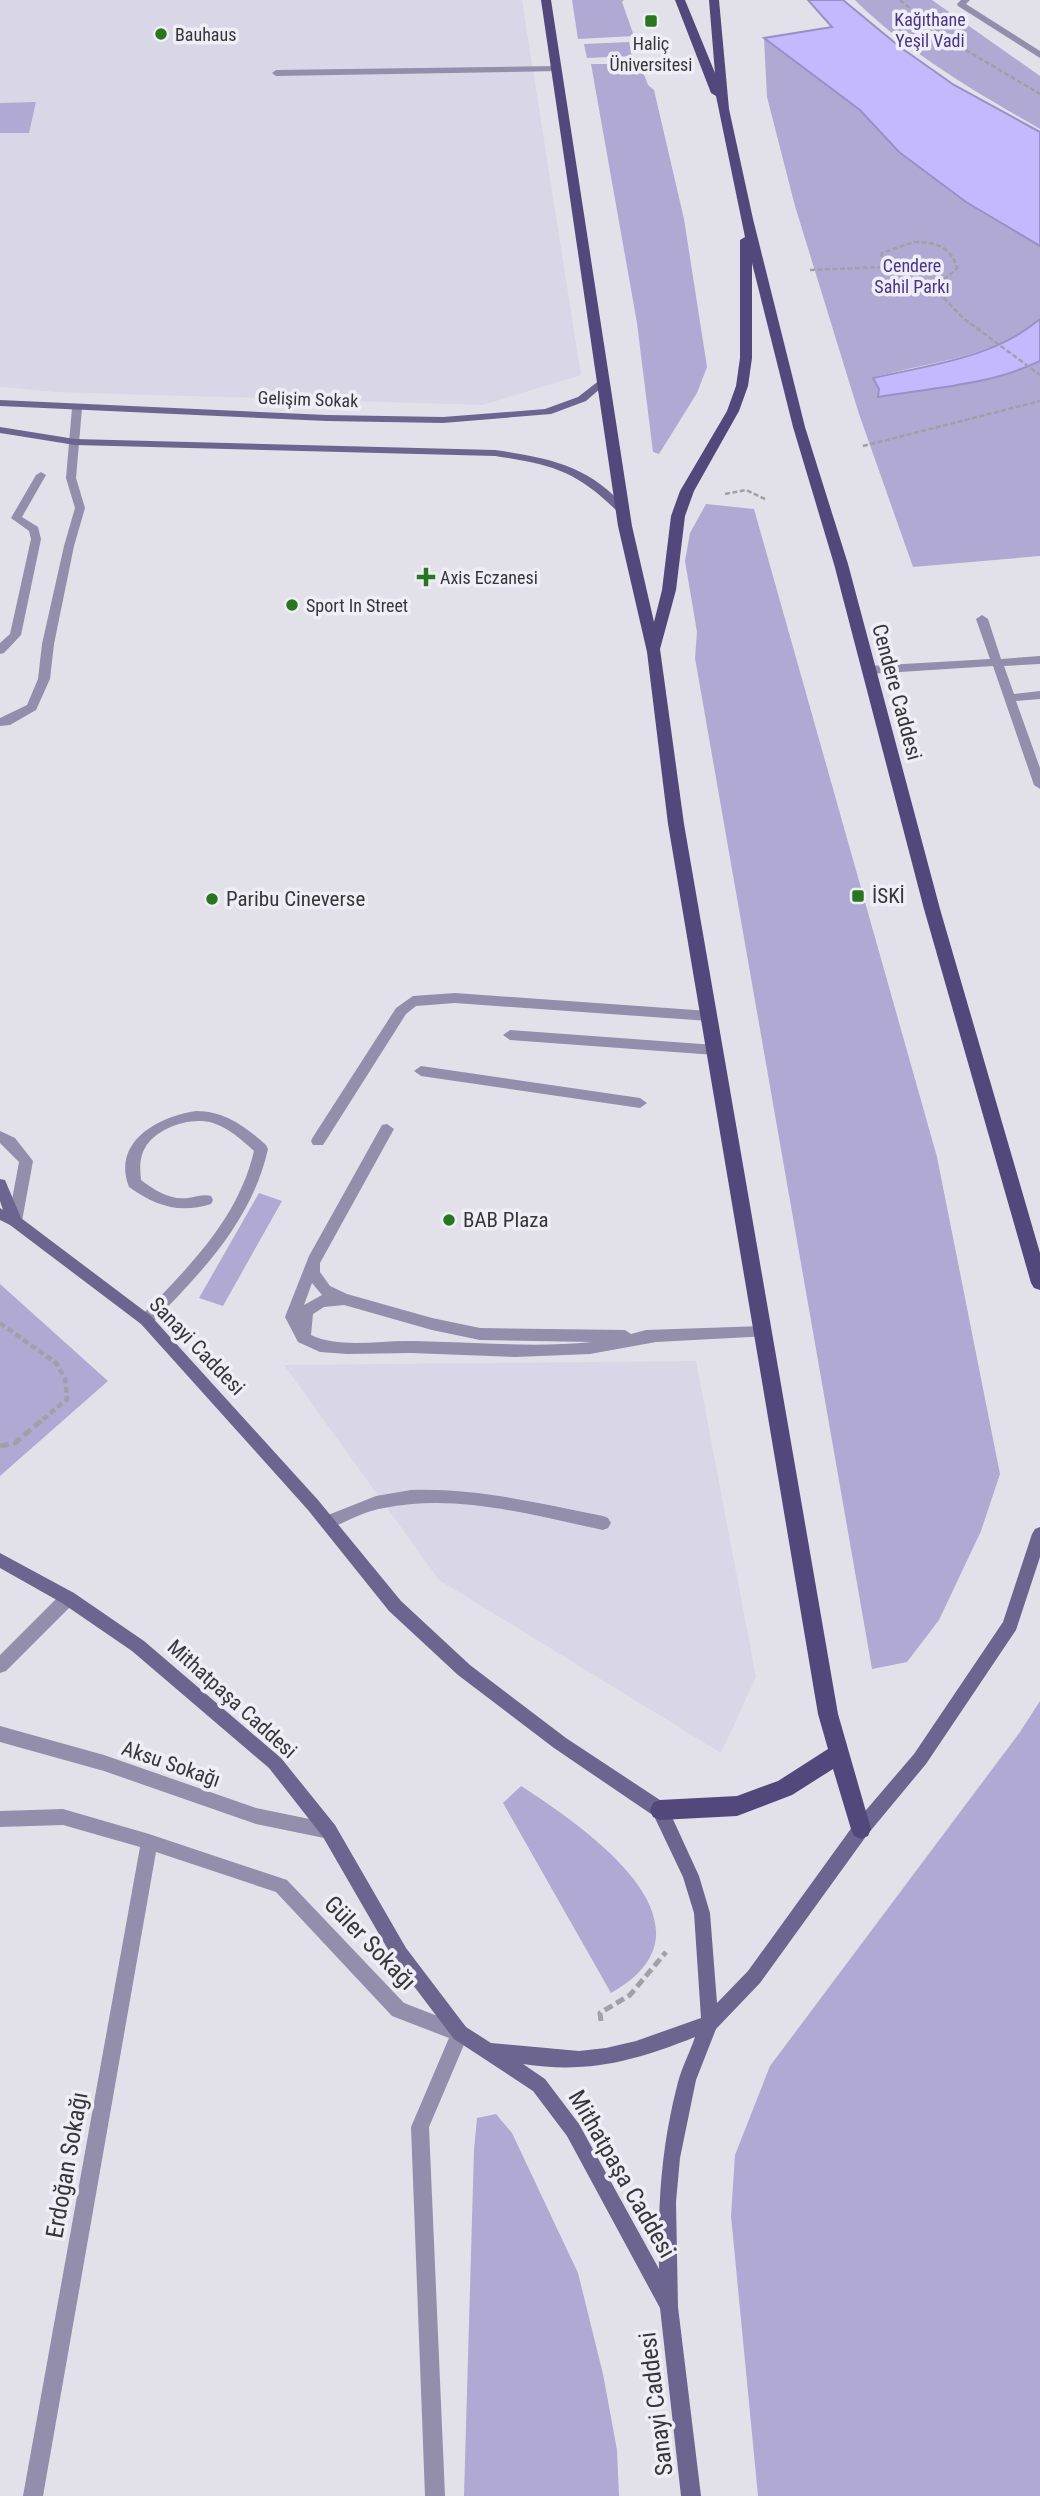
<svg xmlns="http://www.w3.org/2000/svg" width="1040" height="2496" viewBox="0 0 1040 2496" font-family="'Roboto Condensed',sans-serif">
  <rect width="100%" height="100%" fill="#e2e1e9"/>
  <path fill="#d9d7e7" d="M 0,0 L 522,0 L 581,375 L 483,405 L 55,392 L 0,387 Z
    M 696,1361 L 756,1677 L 721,1753 L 439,1580 L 284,1365 Z"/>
  <path fill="#b0a9d4" d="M 572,0 L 624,0 L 622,2 L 634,36 L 578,39 Z
    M 855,0 L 932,0 L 1040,76 L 1040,129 C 976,92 908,53 855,0 Z
    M 764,38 L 860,109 L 899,153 L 966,202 L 1040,246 L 1040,319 C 992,359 931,361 873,378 L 879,389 L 878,397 L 994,377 L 1040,361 L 1040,556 L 913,567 L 859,414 L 795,206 L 767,97 Z
    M 629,42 L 632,56 L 587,58 L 584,44 Z
    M 591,64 L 640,64 L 648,85 L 654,90 L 684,219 L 707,367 L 697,393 L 659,454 L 653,452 L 637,323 Z
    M 36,102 L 29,133 L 0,133 L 0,103 Z
    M 706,504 L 754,509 L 937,1157 L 1000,1474 L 981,1531 L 939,1620 L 907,1662 L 872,1669 L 695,658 L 697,632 L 685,561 L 690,533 Z
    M 259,1193 L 282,1201 L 223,1306 L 199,1298 Z
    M 0,1284 L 108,1381 L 0,1476 Z
    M 1040,1701 L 1040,2496 L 758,2496 L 731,2216 L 735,2155 L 770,2066 L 1020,1732 Z
    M 521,1786 C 583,1826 730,1926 611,1993 L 503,1803 Z
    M 496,2114 L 512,2133 L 578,2273 L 603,2374 L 617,2450 L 619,2496 L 464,2496 L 474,2150 L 477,2118 Z"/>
  <path fill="#c4b8fe" stroke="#9991c3" stroke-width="2" d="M 808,0 L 843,0 L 900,47 L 954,85 L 1040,132 L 1040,246 L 966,202 L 899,152 L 860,110 L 764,38 L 832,27 Z
    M 1040,319 L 1040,361 C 991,385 931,388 878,397 L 879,389 L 873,378 C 930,365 994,358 1040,319 Z"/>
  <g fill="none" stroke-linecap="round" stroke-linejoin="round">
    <path stroke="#a1a0a6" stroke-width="2.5" stroke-dasharray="5 2.5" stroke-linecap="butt" d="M 900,0 L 949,40 L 1040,94
      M 914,242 C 935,242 951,246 957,268 C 936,293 903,285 881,267 L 882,253 Z
      M 810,270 L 881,267
      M 917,284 L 943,297 L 963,318 L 1040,375
      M 863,446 L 1040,401
      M 725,494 L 746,490 L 765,499"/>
    <path stroke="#a1a0a6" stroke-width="4.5" stroke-dasharray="6 3.5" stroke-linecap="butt" d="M 0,1323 L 56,1363 L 65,1378 L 67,1399 L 40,1422"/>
    <path stroke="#a1a0a6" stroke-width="5" stroke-dasharray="9 4.5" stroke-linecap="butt" d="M 0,1446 L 15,1443 L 42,1420
      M 601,2021 L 600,2013 L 630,1995 L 666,1952"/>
    <path fill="#928eab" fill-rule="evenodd" d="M 961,0 L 970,0 L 966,4 L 1040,51 L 1040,58 L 958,6 L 957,4 Z
      M 557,66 L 561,69 L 560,71 L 276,76 L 272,73 L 276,70 Z
      M 77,405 L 82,408 L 76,478 L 85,508 L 74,546 L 54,644 L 50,679 L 36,710 L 10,725 L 0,726 L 0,718 L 27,705 L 38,679 L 42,644 L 64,546 L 75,508 L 66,478 L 72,408 Z
      M 41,472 L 46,475 L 22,517 L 38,527 L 41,539 L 21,635 L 4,653 L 0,654 L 0,643 L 10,634 L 31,539 L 29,531 L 11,518 L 36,475 Z
      M 982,615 L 988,619 L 1001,659 L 1040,656 L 1040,664 L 1004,666 L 1014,694 L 1040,691 L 1040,699 L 1016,701 L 1040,768 L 1040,789 L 1034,785 L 993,666 L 869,674 L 863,670 L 869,666 L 990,659 L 976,619 Z
      M 455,993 L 709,1011 L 715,1016 L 709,1021 L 455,1003 L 416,1006 L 406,1014 L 323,1145 L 313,1145 L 311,1141 L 313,1137 L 396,1008 L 413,996 Z
      M 510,1030 L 715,1045 L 722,1050 L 715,1055 L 510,1040 L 503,1035 Z
      M 421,1066 L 640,1098 L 647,1103 L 640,1108 L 421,1076 L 414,1071 Z
      M 196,1111 C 225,1111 246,1127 266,1145 L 268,1149 C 252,1221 201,1273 151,1324 L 141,1324 L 139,1320 L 141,1316 C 189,1267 238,1219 254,1151 C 242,1140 229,1128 213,1123 C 191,1116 156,1128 145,1148 C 139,1158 140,1170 141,1180 C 156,1191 169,1200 188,1198 C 196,1197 203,1194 211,1196 L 213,1200 L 211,1204 C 179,1214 156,1206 129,1187 C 111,1141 160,1116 196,1111 Z
      M 387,1124 L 394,1129 L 320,1263 L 320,1272 L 330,1286 L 347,1294 L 432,1318 L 480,1328 L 625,1330 L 631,1334 L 646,1330 L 763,1326 L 768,1328 L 770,1332 L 768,1336 L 656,1342 L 590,1354 L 515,1357 L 411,1353 L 347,1354 L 320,1352 L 298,1342 L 285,1317 L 309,1256 L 382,1125 ZM 312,1283 L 322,1295 L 304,1305 ZM 344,1305 L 432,1330 L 480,1340 L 592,1342 C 533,1348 473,1342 413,1341 C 380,1340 341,1349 311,1335 L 313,1314 L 324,1307 Z
      M 0,1131 L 15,1138 L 33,1161 L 22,1221 L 20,1225 L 10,1225 L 8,1221 L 19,1162 L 0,1143 Z
      M 411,1490 C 477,1488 539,1503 603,1516 L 608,1518 L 611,1523 L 608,1528 L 603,1530 C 531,1515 457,1493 384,1508 C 364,1511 346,1522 328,1529 L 323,1527 L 320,1522 L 323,1517 L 376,1496 Z
      M 68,1591 L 74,1593 L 76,1598 L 74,1603 L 6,1671 L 0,1673 L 0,1655 L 62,1593 Z"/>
    <path fill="#928eab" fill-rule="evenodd" d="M 0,1726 L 104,1755 L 256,1808 L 329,1823 L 335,1825 L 337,1831 L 335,1837 L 329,1839 L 256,1824 L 104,1771 L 0,1742 Z
      M 63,1809 L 149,1834 L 287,1880 L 404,2003 L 466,2027 L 469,2033 L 429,2127 L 445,2496 L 425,2496 L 411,2127 L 449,2038 L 392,2016 L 276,1892 L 156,1852 L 43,2496 L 23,2496 L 140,1847 L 63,1825 L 0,1827 L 0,1811 Z"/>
    <path fill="#6c658f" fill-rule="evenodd" d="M 605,376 L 609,377 L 609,381 L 586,401 L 551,414 L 443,423 L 327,421 L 0,406 L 0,400 L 327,415 L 443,417 L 545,409 L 578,397 Z
      M 0,427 L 75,439 L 495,450 C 550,458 592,466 629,512 L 624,515 L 620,514 C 577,471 554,465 495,456 L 75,445 L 0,433 Z
      M 0,1179 L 5,1180 L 21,1218 L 151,1316 L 318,1500 L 401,1601 L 470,1665 L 566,1738 L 666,1804 L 699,1876 L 710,1913 L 717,2003 L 748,1971 L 855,1823 L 914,1754 L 1003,1622 L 1032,1534 L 1035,1529 L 1040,1527 L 1040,1557 L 1016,1630 L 926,1764 L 867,1835 L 760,1983 L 716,2029 L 696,2080 L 680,2158 L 676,2202 L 678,2307 L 701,2496 L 681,2496 L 660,2308 L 567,2136 L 533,2091 L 454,2039 L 394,1960 L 323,1837 L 269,1768 L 132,1651 L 62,1603 L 0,1568 L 0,1553 L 74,1593 L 144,1641 L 281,1758 L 335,1825 L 406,1948 L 466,2027 L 491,2043 L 579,2051 L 606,2048 L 636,2041 L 701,2018 L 694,1913 L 683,1877 L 654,1816 L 554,1748 L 458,1675 L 389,1611 L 308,1510 L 141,1324 L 10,1225 L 0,1220 L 0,1208 L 3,1210 L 0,1201 ZM 695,2037 C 690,2052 682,2067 678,2082 C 661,2148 658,2202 659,2269 L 579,2124 L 545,2079 L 523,2064 C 588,2074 635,2061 695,2037 Z"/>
    <path fill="#52487b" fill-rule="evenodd" d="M 541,0 L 551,0 L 632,526 L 654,622 L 662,590 L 671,516 L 680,491 L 727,411 L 736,386 L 740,358 L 740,240 L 745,237 L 716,96 L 711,93 L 675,0 L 685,0 L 715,73 L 709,0 L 719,0 L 729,109 L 753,219 L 805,427 L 848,564 L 940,909 L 1040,1253 L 1040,1290 L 1034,1288 L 1031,1283 L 924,909 L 834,564 L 793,427 L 752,263 L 752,358 L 748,386 L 739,411 L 694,491 L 685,516 L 676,590 L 660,649 L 684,824 L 838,1714 L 871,1829 L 868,1836 L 861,1839 L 854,1836 L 851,1829 L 833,1769 L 792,1795 L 737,1816 L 660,1820 L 653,1817 L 650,1810 L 653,1803 L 660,1800 L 737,1796 L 778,1781 L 828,1749 L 818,1714 L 668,824 L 647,652 L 618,526 Z"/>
  </g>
  <g fill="#287720" stroke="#efeef7" stroke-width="2.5">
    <rect x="644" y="14" width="14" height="14" rx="3.5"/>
    <circle cx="161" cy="34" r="7"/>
    <path d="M422.5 566.5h7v7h7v7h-7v7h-7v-7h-7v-7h7z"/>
    <circle cx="292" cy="605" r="7"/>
    <rect x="851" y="889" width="14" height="14" rx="3.5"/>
    <circle cx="212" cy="899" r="7"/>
    <circle cx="449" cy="1220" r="7"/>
  </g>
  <g text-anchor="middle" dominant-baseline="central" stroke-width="7" stroke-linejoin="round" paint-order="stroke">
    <g font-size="18" fill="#4a3584" stroke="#efeef7">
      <text x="930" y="19">Kağıthane<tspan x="930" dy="21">Yeşil Vadi</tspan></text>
      <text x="912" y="265">Cendere<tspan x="912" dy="21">Sahil Parkı</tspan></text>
    </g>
    <g font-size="18" fill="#363639" stroke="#efeef7" text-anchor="start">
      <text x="175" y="34">Bauhaus</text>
      <text x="651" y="43" text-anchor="middle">Haliç<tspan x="651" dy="21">Üniversitesi</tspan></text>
      <text x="440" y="577">Axis Eczanesi</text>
      <text x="306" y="605">Sport In Street</text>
    </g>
    <g font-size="18" fill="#363639" stroke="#efeef7">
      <text transform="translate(308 399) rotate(2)">Gelişim Sokak</text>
    </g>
    <g font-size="21" fill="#363639" stroke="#efeef7">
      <text transform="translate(897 692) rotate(75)">Cendere Caddesi</text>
      <text transform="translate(197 1346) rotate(46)">Sanayi Caddesi</text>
      <text transform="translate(232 1699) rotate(42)">Mithatpaşa Caddesi</text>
      <text transform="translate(171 1764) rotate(19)">Aksu Sokağı</text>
    </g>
    <g font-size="21" fill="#363639" stroke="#efeef7" text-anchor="start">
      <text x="872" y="896">İSKİ</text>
      <text x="226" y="899">Paribu Cineverse</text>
      <text x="463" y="1220">BAB Plaza</text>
    </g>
    <g font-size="24" fill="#363639" stroke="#efeef7">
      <text transform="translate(370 1943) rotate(46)">Güler Sokağı</text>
      <text transform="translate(67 2165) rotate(-80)">Erdoğan Sokağı</text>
      <text transform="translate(622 2174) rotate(60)">Mithatpaşa Caddesi</text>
      <text transform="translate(656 2404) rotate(-97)">Sanayi Caddesi</text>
    </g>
  </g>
</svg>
